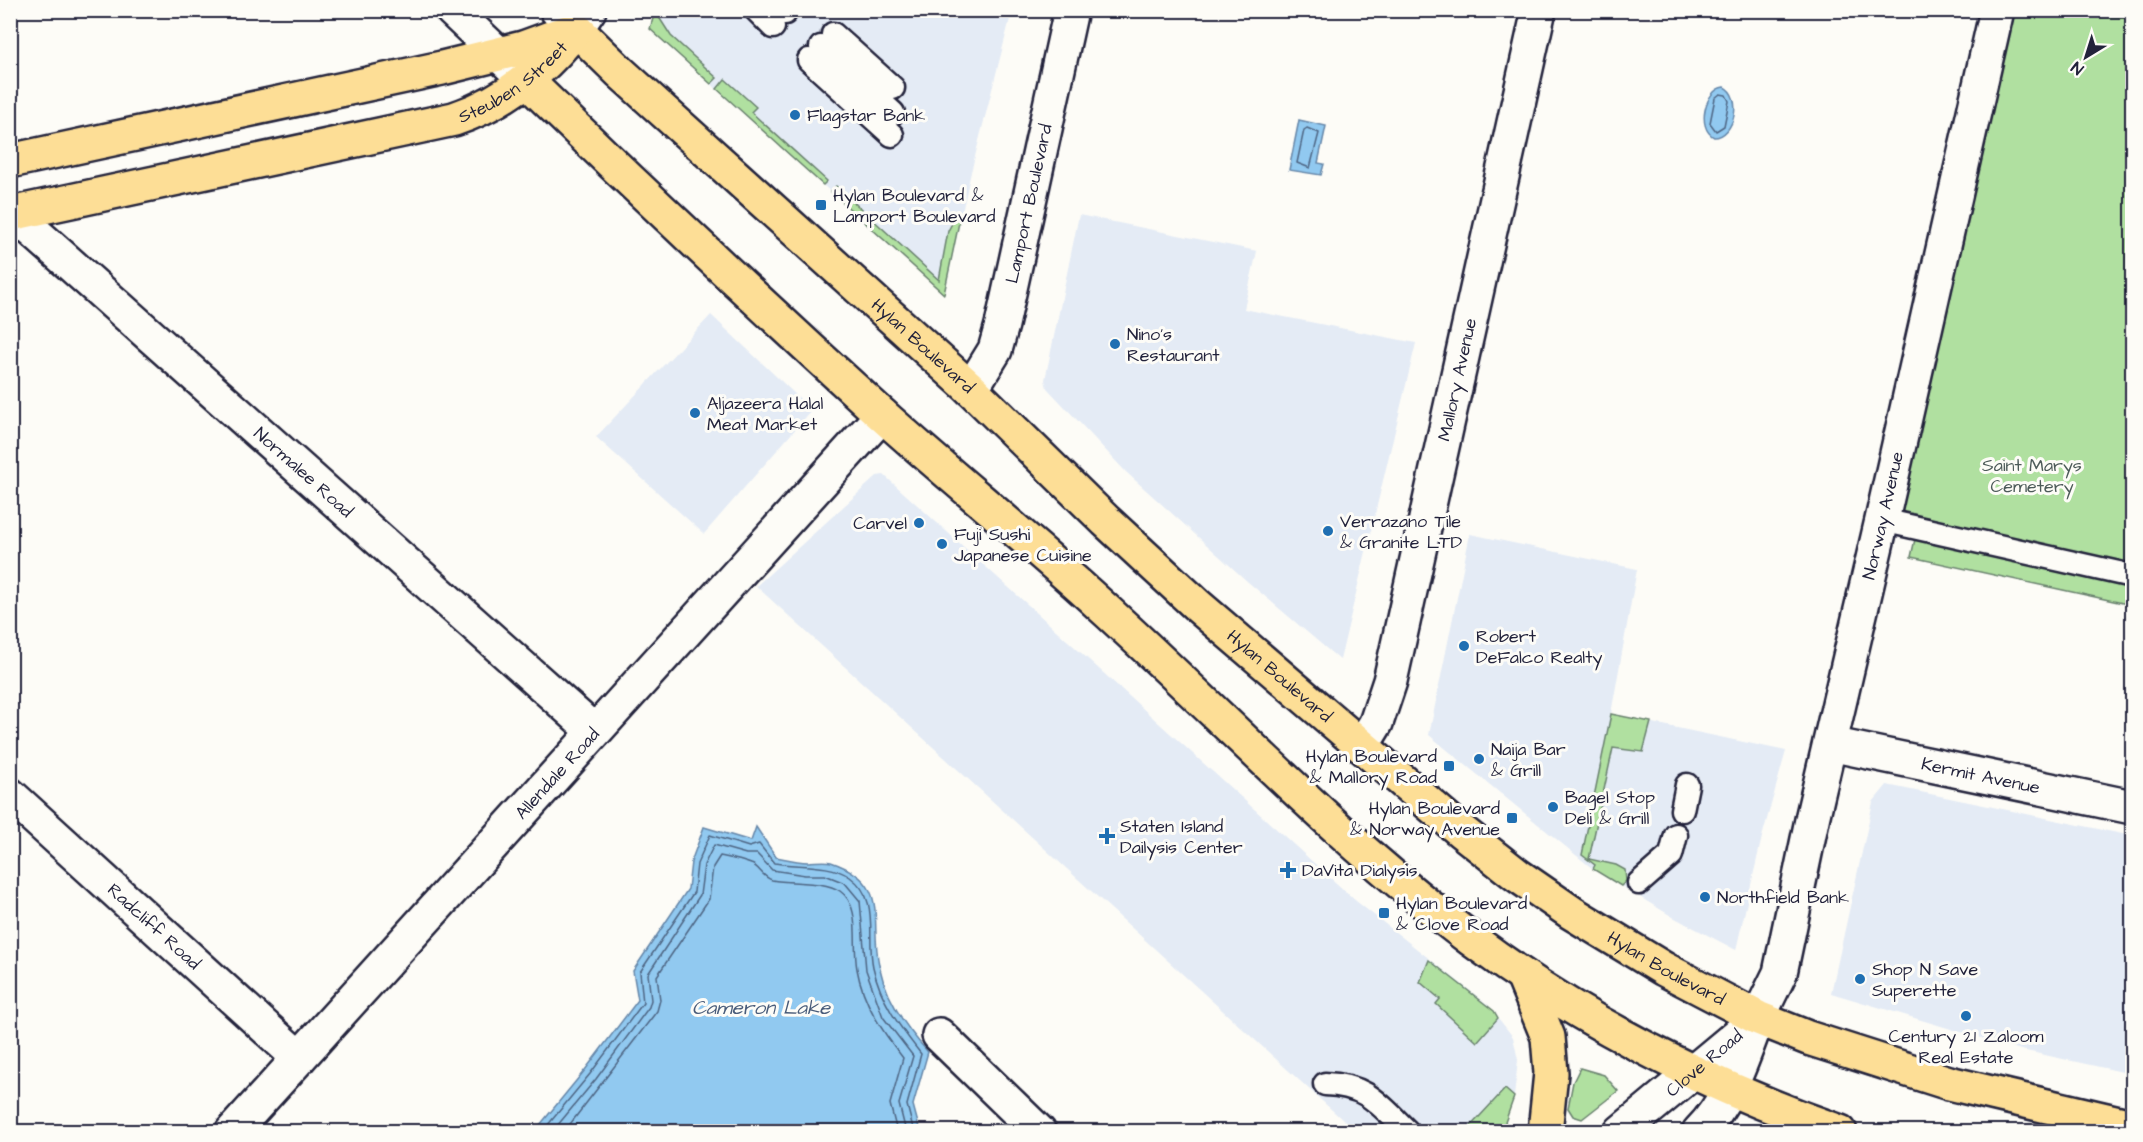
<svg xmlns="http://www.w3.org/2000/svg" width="2143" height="1142" viewBox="0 0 2143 1142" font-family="'Architects Daughter',sans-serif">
  <rect width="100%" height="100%" fill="#fdfcf7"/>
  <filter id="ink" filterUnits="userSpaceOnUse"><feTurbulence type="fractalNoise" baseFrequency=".0167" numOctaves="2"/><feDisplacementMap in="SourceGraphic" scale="12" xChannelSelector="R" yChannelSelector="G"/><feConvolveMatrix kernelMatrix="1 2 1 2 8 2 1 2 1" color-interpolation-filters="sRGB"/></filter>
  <g filter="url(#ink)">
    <path fill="#e4ebf5" d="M 655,11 L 1012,11 L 971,172 L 944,294 L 650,29 Z
      M 1079,215 L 1257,251 L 1244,309 L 1416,343 L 1340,660 L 1248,582 L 1126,472 L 1047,388 L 1045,380 Z
      M 711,315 L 812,410 L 704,534 L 596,437 Z
      M 884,475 L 1356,901 L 1488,1005 L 1513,1037 L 1518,1060 L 1514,1097 L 1502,1131 L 1355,1131 L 756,586 L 877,476 Z
      M 1470,534 L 1637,569 L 1611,714 L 1786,751 L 1762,837 L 1736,950 L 1673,917 L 1593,869 L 1429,735 Z
      M 1887,785 L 2132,836 L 2132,1074 L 2021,1050 L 1831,993 L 1873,802 Z"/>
    <path fill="#b0e0a0" stroke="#69816e" stroke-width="1.5" d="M 655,11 L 671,36 L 717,78 L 711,84 L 650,29 Z
      M 2004,11 L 2132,11 L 2132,605 L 1911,557 L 1919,521 L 1901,513 L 1898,507 Z
      M 725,79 L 756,107 L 751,112 L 827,181 L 823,185 L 717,89 Z
      M 836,186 L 939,280 L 948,231 L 958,212 L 961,213 L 944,294 L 831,192 Z
      M 1611,714 L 1651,722 L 1643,752 L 1613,748 L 1589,859 L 1616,865 L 1625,870 L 1626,881 L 1621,886 L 1593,869 L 1595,865 L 1582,855 Z
      M 1429,960 L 1494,1011 L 1498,1018 L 1477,1042 L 1436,1004 L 1440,999 L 1420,982 Z
      M 1580,1068 L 1604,1075 L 1618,1091 L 1582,1119 L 1573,1116 L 1568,1108 L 1573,1082 Z
      M 1505,1089 L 1514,1097 L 1502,1131 L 1466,1131 Z"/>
    <path fill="#91c9f0" stroke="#6586a8" stroke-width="1.5" d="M 1724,87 C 1743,96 1735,137 1714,137 C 1696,128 1705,89 1724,87 Z
      M 1299,120 L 1326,126 L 1318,163 L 1324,164 L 1321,175 L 1289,170 Z
      M 704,827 L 751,841 L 756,827 L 776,857 C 786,859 797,862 808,862 C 815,862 824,860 831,862 C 892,883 869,918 879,965 C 886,999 905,1027 928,1052 L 913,1105 L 920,1131 L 535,1131 L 585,1070 L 638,1000 L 633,971 L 688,889 L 691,862 Z"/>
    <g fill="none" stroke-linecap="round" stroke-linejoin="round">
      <path stroke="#4e6583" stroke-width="1.5" d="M 1720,94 L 1726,95 L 1729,101 L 1724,126 L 1716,131 L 1710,123 L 1715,98 Z
        M 1307,128 L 1319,133 L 1310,168 L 1297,163 L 1304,130 Z
        M 542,1132 L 590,1074 L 643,1003 L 640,972 L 694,892 L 697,864 L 710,835 L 749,847 L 759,844 L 774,863 C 798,867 830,863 850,877 C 881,899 866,936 873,967 C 881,1002 899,1026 921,1054 L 907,1105 L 914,1132
        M 552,1132 L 596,1079 L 649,1007 L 651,1000 L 648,974 L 700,895 L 704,865 L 714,845 L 746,854 L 757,854 L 772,870 L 805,875 L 825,875 L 845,883 L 860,901 L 866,970 L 883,1017 L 913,1056 L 899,1104 L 906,1132
        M 564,1132 L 657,1011 L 660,1000 L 657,976 L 709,899 L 713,867 L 720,856 C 730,858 741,860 751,864 C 759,866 762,877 772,880 C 792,884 824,880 840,891 C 862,906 852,944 857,969 C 863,1003 882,1031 903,1058 L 890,1104 L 897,1132"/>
      <defs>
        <path id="service" d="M 756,10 L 773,27
          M 782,10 L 785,13
          M 833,34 L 893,88
          M 821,47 L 893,113
          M 809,60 L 892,135
          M 1882,520 L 2132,576
          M 1682,810 L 1687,785
          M 1639,883 L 1671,855 L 1676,835
          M 1325,1084 C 1367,1085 1379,1104 1408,1132"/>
        <g id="minor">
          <path d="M 576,29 L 589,10"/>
          <path id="s1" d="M 14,214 L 594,731"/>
          <path id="s2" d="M 971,389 L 995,350 L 1002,325 L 1071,10"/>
          <path id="s3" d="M 1830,744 L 2132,807"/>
          <path id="s4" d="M 1362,746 L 1376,723 L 1390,681 L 1539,10"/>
          <path id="s5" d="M 10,795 L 299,1058"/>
          <path id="s6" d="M 1758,1018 L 1780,973 L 1813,815 L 1882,520 L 1997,10"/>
          <path d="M 939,1035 L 1039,1132"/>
          <path id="s7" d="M 232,1132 L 882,415"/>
        </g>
        <g id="tertiary">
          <path d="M 452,10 L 526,80"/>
          <path d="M 557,10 L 576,29"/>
          <path id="s8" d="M 1621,1132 L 1758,1018"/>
          <path d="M 1699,1132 C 1730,1101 1742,1059 1757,1020"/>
        </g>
        <g id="primary">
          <path id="s9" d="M 576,29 L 620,72 L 971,389 L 1106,521 L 1198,606 L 1461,831 L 1517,875 L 1572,913 L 1664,969 L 1758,1018 L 1808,1038 L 1949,1083 L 2132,1126"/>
          <path d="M 526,80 C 642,193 760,304 880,413 C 951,477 1027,538 1098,603 C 1222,715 1337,839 1471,939 C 1582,1022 1709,1086 1840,1132"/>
          <path d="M 10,161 L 442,68 L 523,48 L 575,29"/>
          <path id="s10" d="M 10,214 L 454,119 C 505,102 544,70 576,29"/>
          <path d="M 1523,976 L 1548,1037 L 1551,1073 L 1545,1132"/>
        </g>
      </defs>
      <use href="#service" stroke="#22223b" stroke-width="27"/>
      <use href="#minor" stroke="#22223b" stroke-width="38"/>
      <use href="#tertiary" stroke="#22223b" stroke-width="38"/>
      <use href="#primary" stroke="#22223b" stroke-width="38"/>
      <use href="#service" stroke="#fdfcf7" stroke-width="22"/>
      <use href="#minor" stroke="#fdfcf7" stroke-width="33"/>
      <use href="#tertiary" stroke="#fdfcf7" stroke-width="33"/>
      <use href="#primary" stroke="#fdde96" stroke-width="33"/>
    </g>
  </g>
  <g fill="#1f6fb2" stroke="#fdfcf7" stroke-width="2">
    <circle cx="795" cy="115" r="6"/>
    <rect x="815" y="199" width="12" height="12" rx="3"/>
    <circle cx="1115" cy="344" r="6"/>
    <circle cx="695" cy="413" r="6"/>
    <circle cx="919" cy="523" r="6"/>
    <circle cx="1328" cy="531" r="6"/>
    <circle cx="942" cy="544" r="6"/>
    <circle cx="1464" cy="646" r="6"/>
    <circle cx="1479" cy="759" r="6"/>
    <rect x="1443" y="760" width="12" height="12" rx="3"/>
    <circle cx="1553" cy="807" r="6"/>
    <rect x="1506" y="812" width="12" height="12" rx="3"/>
    <path d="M1104 827h6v6h6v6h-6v6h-6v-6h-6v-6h6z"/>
    <path d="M1285 861h6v6h6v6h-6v6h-6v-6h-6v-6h6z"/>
    <circle cx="1705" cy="897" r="6"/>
    <rect x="1378" y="907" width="12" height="12" rx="3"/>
    <circle cx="1860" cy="979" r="6"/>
    <circle cx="1966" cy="1016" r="6"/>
  </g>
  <g text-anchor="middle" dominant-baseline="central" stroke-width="6" stroke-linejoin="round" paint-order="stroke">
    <g font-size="18" fill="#22223b" stroke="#fdfcf7">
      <text stroke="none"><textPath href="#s10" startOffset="524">Steuben Street</textPath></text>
      <text stroke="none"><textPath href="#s2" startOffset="196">Lamport Boulevard</textPath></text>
      <text stroke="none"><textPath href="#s9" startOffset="470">Hylan Boulevard</textPath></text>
      <text stroke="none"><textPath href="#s4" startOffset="380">Mallory Avenue</textPath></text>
      <text stroke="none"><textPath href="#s1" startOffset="388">Normalee Road</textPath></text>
      <text stroke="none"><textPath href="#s6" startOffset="519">Norway Avenue</textPath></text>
      <text stroke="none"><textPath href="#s9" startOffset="956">Hylan Boulevard</textPath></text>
      <text stroke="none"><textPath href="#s7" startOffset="484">Allendale Road</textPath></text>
      <text stroke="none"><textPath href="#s3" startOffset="154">Kermit Avenue</textPath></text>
      <text stroke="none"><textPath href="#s5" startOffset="195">Radcliff Road</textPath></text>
      <text stroke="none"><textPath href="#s9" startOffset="1442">Hylan Boulevard</textPath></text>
      <text stroke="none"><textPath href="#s8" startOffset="108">Clove Road</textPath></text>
    </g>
    <g font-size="18" fill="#22223b" stroke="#fdfcf7" text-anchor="start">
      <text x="807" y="115">Flagstar Bank</text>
      <text x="833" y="195">Hylan Boulevard &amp;<tspan x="833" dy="21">Lamport Boulevard</tspan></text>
      <text x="1127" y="334">Nino's<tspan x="1127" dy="21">Restaurant</tspan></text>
      <text x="707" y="403">Aljazeera Halal<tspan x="707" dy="21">Meat Market</tspan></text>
      <text x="1340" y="521">Verrazano Tile<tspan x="1340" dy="21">&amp; Granite LTD</tspan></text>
      <text x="907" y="523" text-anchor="end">Carvel</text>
      <text x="954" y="534">Fuji Sushi<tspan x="954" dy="21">Japanese Cuisine</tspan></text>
      <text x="1476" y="636">Robert<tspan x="1476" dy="21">DeFalco Realty</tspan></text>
      <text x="1491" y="749">Naija Bar<tspan x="1491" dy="21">&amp; Grill</tspan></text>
      <text x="1437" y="756" text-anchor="end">Hylan Boulevard<tspan x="1437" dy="21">&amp; Mallory Road</tspan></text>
      <text x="1565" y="797">Bagel Stop<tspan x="1565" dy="21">Deli &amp; Grill</tspan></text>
      <text x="1500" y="808" text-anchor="end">Hylan Boulevard<tspan x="1500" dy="21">&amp; Norway Avenue</tspan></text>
      <text x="1120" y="826">Staten Island<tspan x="1120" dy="21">Dailysis Center</tspan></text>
      <text x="1302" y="870">DaVita Dialysis</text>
      <text x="1717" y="897">Northfield Bank</text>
      <text x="1396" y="903">Hylan Boulevard<tspan x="1396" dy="21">&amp; Clove Road</tspan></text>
      <text x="1872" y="969">Shop N Save<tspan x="1872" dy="21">Superette</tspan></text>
      <text x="1966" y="1036" text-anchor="middle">Century 21 Zaloom<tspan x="1966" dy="21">Real Estate</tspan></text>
    </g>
    <g font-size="18" fill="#4d5b59" stroke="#fdfcf7">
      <text x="2032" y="465">Saint Marys<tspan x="2032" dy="21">Cemetery</tspan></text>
    </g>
    <g font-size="20" font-style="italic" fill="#495c7a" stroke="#fdfcf7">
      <text x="761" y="1008">Cameron Lake</text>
    </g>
  </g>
  <rect width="2143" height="1142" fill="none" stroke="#fdfcf7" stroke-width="36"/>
  <rect x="18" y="18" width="2107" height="1106" fill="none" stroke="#22223b" stroke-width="2" filter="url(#ink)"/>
  <g transform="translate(2086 57) rotate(218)" stroke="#fdfcf7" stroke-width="4.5" paint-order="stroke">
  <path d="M0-4.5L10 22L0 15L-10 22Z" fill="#22223b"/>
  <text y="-9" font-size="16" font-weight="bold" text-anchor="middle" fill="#22223b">N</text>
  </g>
</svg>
